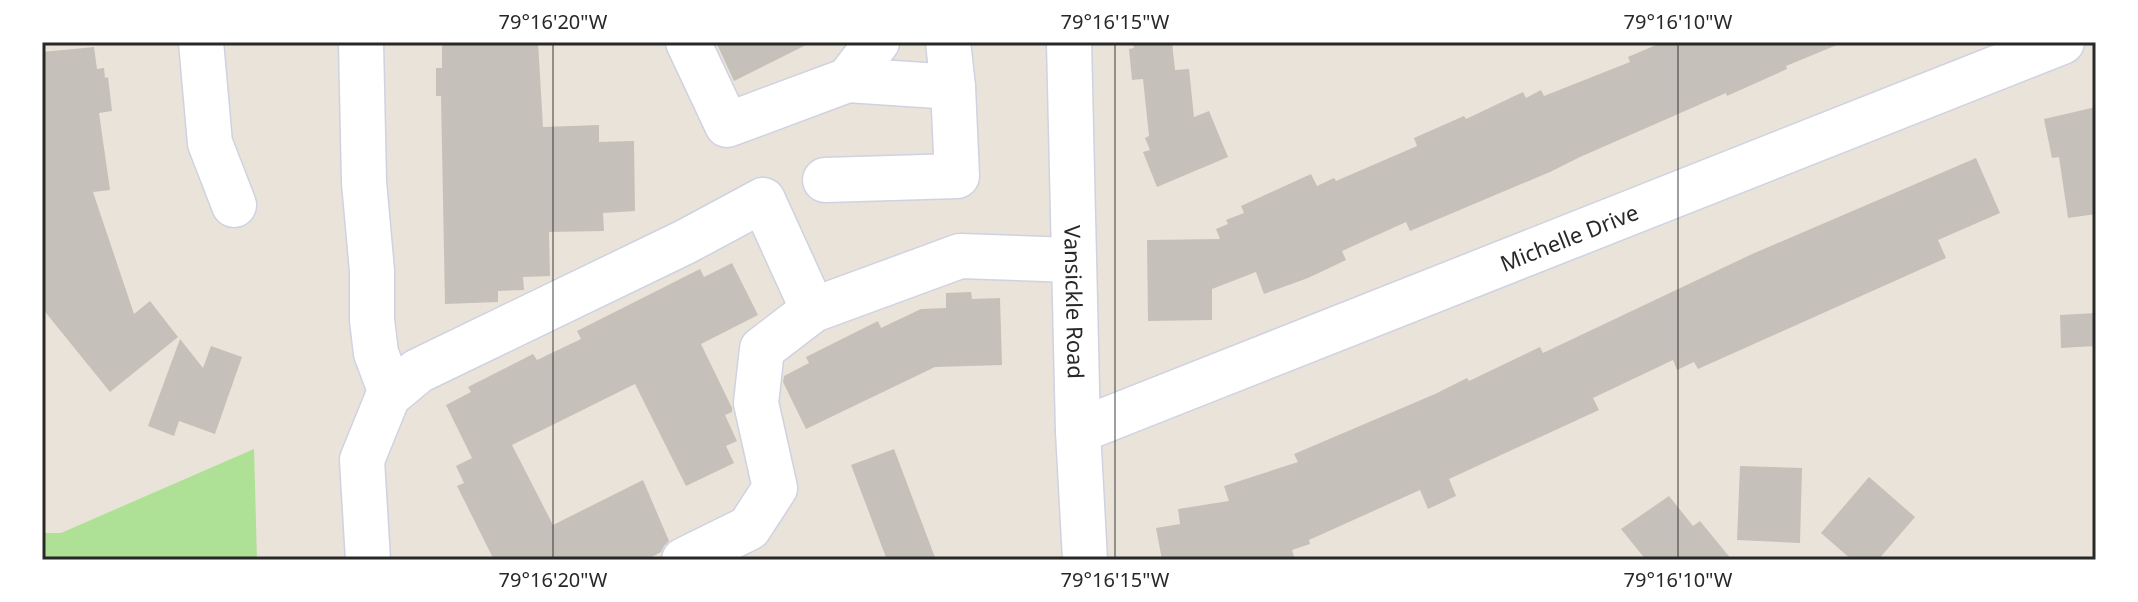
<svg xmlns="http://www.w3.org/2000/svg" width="2138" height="602" viewBox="0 0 2138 602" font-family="'Noto Sans',sans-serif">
  <rect width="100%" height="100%" fill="#eae3d9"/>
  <path fill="#aee096" d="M 254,449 L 257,560 L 42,560 L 42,533 L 61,533 Z"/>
  <path fill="#c5c0b9" d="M 442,42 L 538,42 L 543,127 L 599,125 L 599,142 L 634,141 L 635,211 L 603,213 L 604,231 L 549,232 L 550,276 L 523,277 L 524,290 L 498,291 L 498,302 L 445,304 L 441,96 L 436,96 L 436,68 L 442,68 Z
    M 716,42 L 812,42 L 734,81 Z
    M 1172,42 L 1175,70 L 1189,69 L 1194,117 L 1209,111 L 1228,157 L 1157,187 L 1143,152 L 1150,150 L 1145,138 L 1149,136 L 1143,79 L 1132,80 L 1129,49 L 1134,48 L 1133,45 Z
    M 1663,42 L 1844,42 L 1786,66 L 1787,69 L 1727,96 L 1726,93 L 1580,157 L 1550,172 L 1410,231 L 1406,222 L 1342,251 L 1346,260 L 1308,278 L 1264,294 L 1256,272 L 1212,289 L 1212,320 L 1148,321 L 1147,240 L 1220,239 L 1216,229 L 1228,224 L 1226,220 L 1244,213 L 1241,206 L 1311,174 L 1317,186 L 1334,178 L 1336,181 L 1417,146 L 1414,138 L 1464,116 L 1466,119 L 1523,92 L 1526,98 L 1541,90 L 1544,96 L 1630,62 L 1628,57 Z
    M 94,47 L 97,69 L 104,68 L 105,78 L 108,77 L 112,111 L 99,113 L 110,190 L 93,192 L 134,314 L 150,301 L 178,337 L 110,392 L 42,308 L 42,52 Z
    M 2096,107 L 2096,214 L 2068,218 L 2059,157 L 2052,158 L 2044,119 Z
    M 1976,158 L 2000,213 L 1938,240 L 1946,258 L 1698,369 L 1694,362 L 1677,370 L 1673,360 L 1593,398 L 1599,410 L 1449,479 L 1456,496 L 1428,509 L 1420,490 L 1309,540 L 1310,544 L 1292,550 L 1295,560 L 1162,560 L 1156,528 L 1180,524 L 1178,509 L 1229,501 L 1224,486 L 1298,462 L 1294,454 L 1435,394 L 1467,378 L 1469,381 L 1540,347 L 1543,353 L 1750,255 Z
    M 732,263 L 758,315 L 701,344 L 732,408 L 732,412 L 725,415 L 737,441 L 726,446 L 734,463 L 686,486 L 635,384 L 512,445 L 553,525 L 643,480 L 669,541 L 664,546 L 661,552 L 646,560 L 494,560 L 457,486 L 464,483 L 456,466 L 472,458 L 446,405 L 471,392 L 468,387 L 533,354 L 537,360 L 581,339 L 577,331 L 700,269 L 704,277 Z
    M 971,292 L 972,299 L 1000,298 L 1002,365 L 935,367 L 806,429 L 783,382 L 784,376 L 809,363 L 806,357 L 878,321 L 881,328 L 921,309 L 946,308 L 946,293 Z
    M 2096,313 L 2096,346 L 2061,348 L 2060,315 Z
    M 180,339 L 203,368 L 211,346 L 242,357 L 215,434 L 179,421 L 174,436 L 148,426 Z
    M 894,449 L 936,560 L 887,560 L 851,465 Z
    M 1740,466 L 1802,468 L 1800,543 L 1737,540 Z
    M 1869,477 L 1915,517 L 1878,560 L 1852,560 L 1821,533 Z
    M 1669,496 L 1693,526 L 1700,521 L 1732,560 L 1646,560 L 1621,529 Z"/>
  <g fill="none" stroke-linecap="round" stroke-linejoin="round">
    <defs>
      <g id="minor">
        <path d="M 201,42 L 210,143 L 234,205"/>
        <path d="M 361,42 L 364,182 L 372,271 L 372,320 L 376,353 L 391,393"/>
        <path d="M 688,42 L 727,125 L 848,80 L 877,42"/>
        <path id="s1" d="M 1069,42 L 1078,431 L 1085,560"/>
        <path d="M 848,80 L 953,87 L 948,42"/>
        <path d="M 825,180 L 957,176 L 953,87"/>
        <path id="s2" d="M 1078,431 L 2062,42"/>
        <path d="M 368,560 L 362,460 L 388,396 L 418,371 L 685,242 L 763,200 L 813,310"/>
        <path d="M 684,560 L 749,528 L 775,488 L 756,403 L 762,349 L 813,310 L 960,256 L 1073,260"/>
      </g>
    </defs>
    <use href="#minor" stroke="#cfd2e1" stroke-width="47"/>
    <use href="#minor" stroke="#fff" stroke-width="44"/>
  </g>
  <path fill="none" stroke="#282828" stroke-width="2" stroke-opacity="0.45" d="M 553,42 L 553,560M 1115,42 L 1115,560M 1678,42 L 1678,560"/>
  <g text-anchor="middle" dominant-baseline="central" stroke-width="6" stroke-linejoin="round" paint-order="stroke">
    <g font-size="22" fill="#282828" stroke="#fff">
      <text stroke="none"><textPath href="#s2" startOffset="528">Michelle Drive</textPath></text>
      <text stroke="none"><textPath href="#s1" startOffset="260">Vansickle Road</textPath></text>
    </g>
  </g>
  <rect width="2138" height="602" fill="none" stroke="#ffffff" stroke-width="88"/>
  <rect x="44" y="44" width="2050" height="514" fill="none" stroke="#282828" stroke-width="3"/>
  <g font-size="20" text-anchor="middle" fill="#282828">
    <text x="553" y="29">79°16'20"W</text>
    <text x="1115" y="29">79°16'15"W</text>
    <text x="1678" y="29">79°16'10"W</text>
    <text x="553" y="587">79°16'20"W</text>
    <text x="1115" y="587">79°16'15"W</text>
    <text x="1678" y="587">79°16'10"W</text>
  </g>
</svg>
